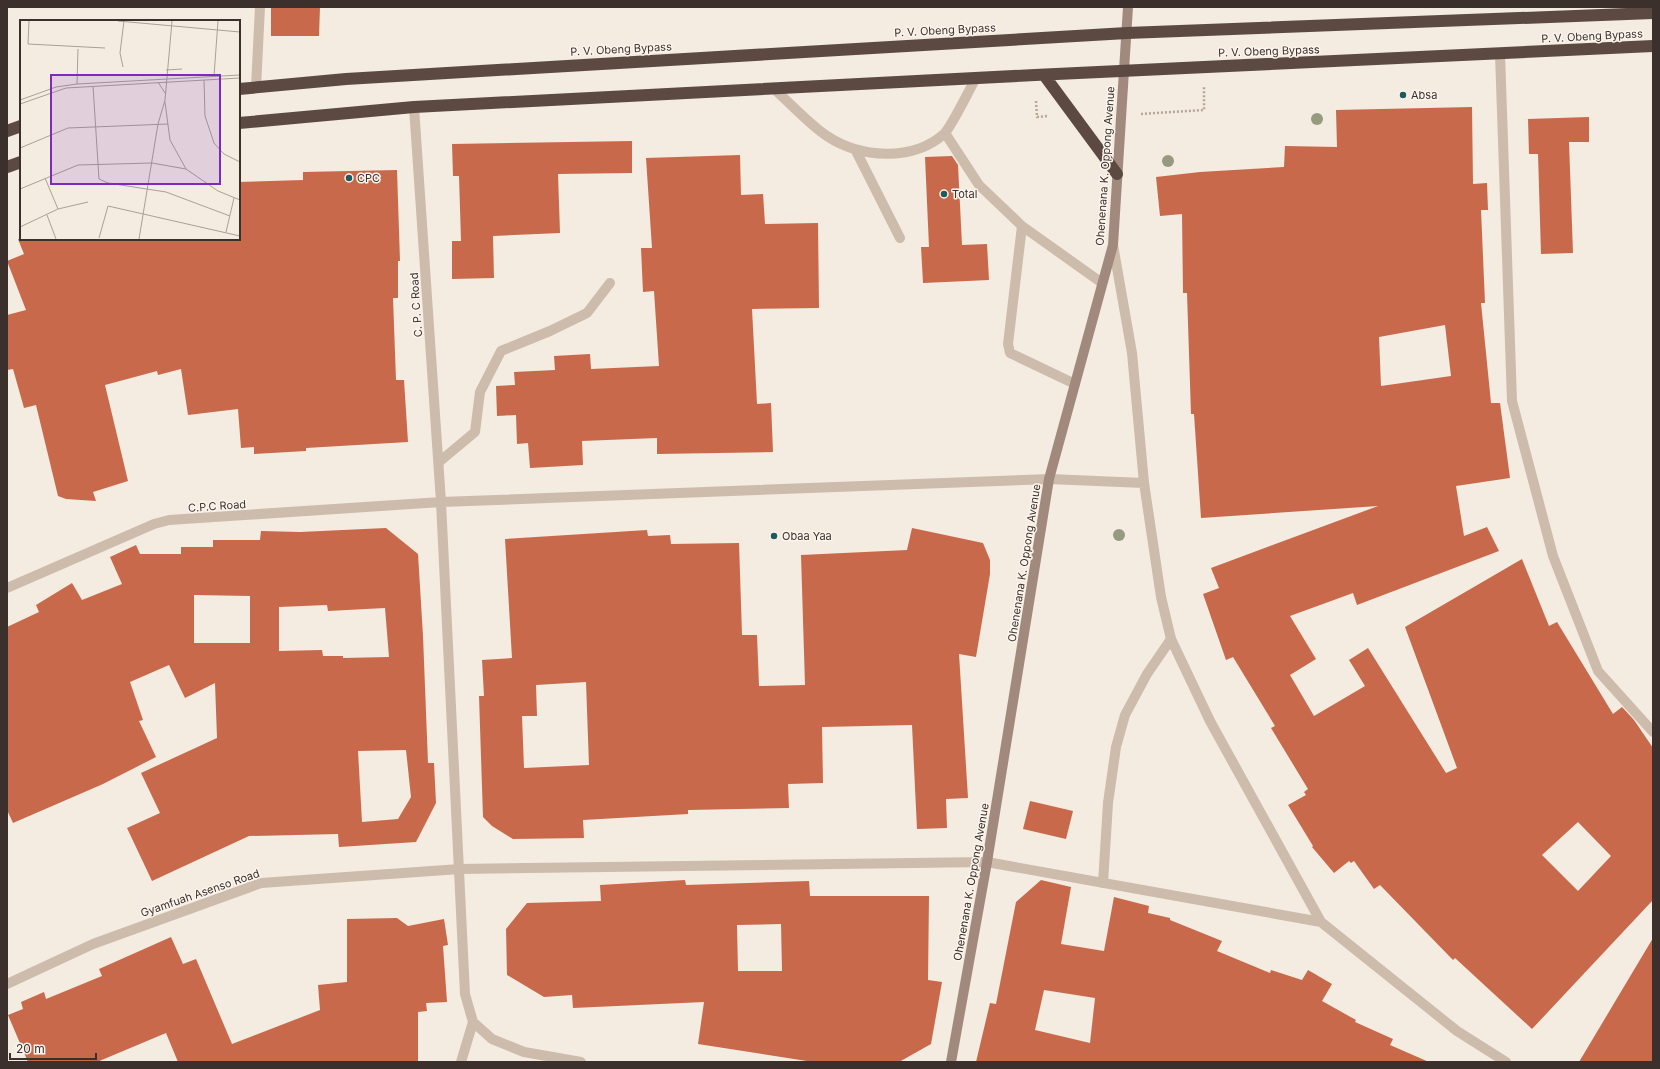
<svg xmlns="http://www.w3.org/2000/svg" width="1660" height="1069" viewBox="0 0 1660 1069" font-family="Inter,sans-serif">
  <rect width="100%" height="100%" fill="#f4ebe1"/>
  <path fill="#c8694b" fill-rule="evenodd" d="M 271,7 L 320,7 L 319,36 L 271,36 Z
    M 1472,107 L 1473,184 L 1487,183 L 1488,210 L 1481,210 L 1485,303 L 1481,303 L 1491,403 L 1500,403 L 1510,478 L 1456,486 L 1464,536 L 1487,527 L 1499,551 L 1357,605 L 1353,593 L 1290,616 L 1316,659 L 1290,675 L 1314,716 L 1365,686 L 1349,660 L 1368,648 L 1446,773 L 1457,768 L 1405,627 L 1522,559 L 1549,626 L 1557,622 L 1613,714 L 1622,707 L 1634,720 L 1653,748 L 1653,900 L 1532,1029 L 1455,958 L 1453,960 L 1380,885 L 1374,889 L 1354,861 L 1351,863 L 1349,861 L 1334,873 L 1312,847 L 1313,846 L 1288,805 L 1306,795 L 1304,792 L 1308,789 L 1271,728 L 1275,726 L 1233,657 L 1226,660 L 1203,594 L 1219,588 L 1211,568 L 1378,506 L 1201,518 L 1194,414 L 1191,414 L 1187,293 L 1183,293 L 1182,214 L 1160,216 L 1156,177 L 1200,172 L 1284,167 L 1285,146 L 1337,147 L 1336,110 ZM 1445,325 L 1451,376 L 1381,386 L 1379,337 ZM 1578,822 L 1611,856 L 1578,891 L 1542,855 Z
    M 1589,117 L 1589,142 L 1569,142 L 1573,253 L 1541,254 L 1538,154 L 1529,154 L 1528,119 Z
    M 632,141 L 632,173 L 558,174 L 560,233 L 493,236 L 494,278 L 452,279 L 452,241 L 461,241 L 459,176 L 453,176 L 452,144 Z
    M 740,155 L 741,195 L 763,194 L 765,224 L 818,223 L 819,308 L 752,309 L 757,404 L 771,403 L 773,452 L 657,454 L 657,438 L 582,441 L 583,465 L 530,468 L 528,443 L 517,444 L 516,415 L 497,416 L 496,386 L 515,385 L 514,372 L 555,370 L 554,356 L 590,354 L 591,369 L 659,366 L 654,291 L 643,292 L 641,248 L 652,248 L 646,158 Z
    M 952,156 L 958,165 L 962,245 L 987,244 L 989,280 L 923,283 L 921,247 L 929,247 L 925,157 Z
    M 397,170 L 400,261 L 398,261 L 398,298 L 393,298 L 396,380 L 404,380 L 408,442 L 306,448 L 306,451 L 254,454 L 254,447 L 241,448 L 238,409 L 188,415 L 181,369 L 158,375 L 157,371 L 105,385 L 128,481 L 93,492 L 96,501 L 66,499 L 58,496 L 36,405 L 24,408 L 13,369 L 7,370 L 7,315 L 26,310 L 7,261 L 24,254 L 18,239 L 239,239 L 239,182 L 303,180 L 303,172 Z
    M 386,528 L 418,554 L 423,636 L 428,763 L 434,763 L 436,803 L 416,842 L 339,847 L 338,834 L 249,836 L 152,881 L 127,828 L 160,813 L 141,773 L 217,738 L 215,683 L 185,698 L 169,665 L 130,682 L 143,720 L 139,721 L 156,757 L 103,784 L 13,823 L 7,810 L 7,627 L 39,612 L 36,605 L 72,583 L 82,600 L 122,584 L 110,557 L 136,545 L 140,554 L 181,554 L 181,547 L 213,547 L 213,540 L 260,540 L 261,531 L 300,532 ZM 194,595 L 250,596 L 250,643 L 194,643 ZM 327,605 L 328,611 L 385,608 L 389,657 L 343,658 L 343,656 L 323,656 L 322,650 L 279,651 L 279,607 ZM 406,750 L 411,797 L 398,819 L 362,822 L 358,751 Z
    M 912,528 L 983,543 L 990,560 L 990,574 L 976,657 L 959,654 L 968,798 L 946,799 L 947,828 L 917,829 L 912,725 L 822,727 L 823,783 L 788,784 L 789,808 L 688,810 L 688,814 L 583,820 L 584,838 L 513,839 L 492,826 L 483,817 L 479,696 L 484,696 L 482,660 L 512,658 L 505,539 L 647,530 L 648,536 L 670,535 L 671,544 L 739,543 L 742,635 L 757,635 L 759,686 L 805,685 L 801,555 L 907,550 ZM 586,682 L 589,765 L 524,768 L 522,716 L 537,716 L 536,685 Z
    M 1030,801 L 1073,811 L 1066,839 L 1023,829 Z
    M 685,880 L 686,885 L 809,881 L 810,896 L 929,896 L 928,980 L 942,982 L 931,1044 L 899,1062 L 813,1062 L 698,1044 L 704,1002 L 573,1008 L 572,995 L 544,997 L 507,975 L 506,929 L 527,903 L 601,901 L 600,885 ZM 781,924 L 782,971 L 738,971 L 737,925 Z
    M 1041,880 L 1071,887 L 1061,944 L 1104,951 L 1114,897 L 1149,906 L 1148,913 L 1170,918 L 1170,920 L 1222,941 L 1217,951 L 1270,973 L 1271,970 L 1302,980 L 1308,970 L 1332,984 L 1322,1001 L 1356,1020 L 1355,1022 L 1393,1039 L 1390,1045 L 1429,1062 L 976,1062 L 990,1003 L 996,1004 L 1016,902 ZM 1044,990 L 1095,998 L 1090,1043 L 1035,1030 Z
    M 397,918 L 408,926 L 444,919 L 448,945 L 443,946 L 447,1002 L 426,1003 L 427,1011 L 418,1012 L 418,1062 L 178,1062 L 166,1033 L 97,1062 L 28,1062 L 8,1015 L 23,1009 L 21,1002 L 44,992 L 46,999 L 102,976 L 99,969 L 171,937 L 183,964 L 196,959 L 232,1044 L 320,1010 L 318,985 L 347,982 L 347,919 Z
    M 1653,938 L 1653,1062 L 1579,1062 Z"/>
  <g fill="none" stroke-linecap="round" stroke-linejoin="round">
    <path stroke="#b9a596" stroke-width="2.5" stroke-dasharray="2 2" stroke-linecap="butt" d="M 1036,101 L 1037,117 L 1048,116
      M 1141,114 L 1204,110 L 1204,87"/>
    <path stroke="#cdbbac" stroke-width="10" d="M 774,89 C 789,102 811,126 827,136 C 860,158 912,162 944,134 C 952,126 969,90 976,78
      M 945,133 L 979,185 L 1022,226 L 1102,283
      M 855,149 L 900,238
      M 1022,226 L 1008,344 L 1010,353 L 1075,384
      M 439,462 L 475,432 L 480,392 L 501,351 L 550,331 L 587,313 L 610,283
      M 1103,883 L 1108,803 L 1116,747 L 1125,715 L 1147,674 L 1171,639
      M 461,1062 L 473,1022"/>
    <path stroke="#cdbbac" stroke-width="10" d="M 1500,54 L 1512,401 L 1553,556 L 1598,671 L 1653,732
      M 256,87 L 260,7
      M 414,107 L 441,502 L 465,994 L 473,1022 L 492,1039 L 524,1052 L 581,1062
      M 1113,245 L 1132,353 L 1144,483 L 1161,597 L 1171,639 L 1210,721 L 1321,922 L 1457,1031 L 1506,1062
      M 7,588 L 154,524 L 169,520 L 441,502 L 1049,479 L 1144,483
      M 7,984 L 93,944 L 261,883 L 460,869 L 987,862 L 1321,922"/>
    <path stroke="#a18a7d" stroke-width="10" d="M 951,1062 L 987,862 L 1049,479 L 1113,245 L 1128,7"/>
    <path stroke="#5c4a42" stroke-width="12" d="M 1044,75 L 1117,174
      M 239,89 L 346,79 L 1127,33 L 1653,13
      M 239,123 L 414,107 L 1035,75 L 1653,46
      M 7,131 L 21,126
      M 7,167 L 21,162"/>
  </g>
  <g fill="#969b7f">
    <circle cx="1317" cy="119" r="6"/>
    <circle cx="1168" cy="161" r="6"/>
    <circle cx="1119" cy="535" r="6"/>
  </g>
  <g fill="#1f5a5e" stroke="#fbf5ee" stroke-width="1.5">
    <circle cx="1403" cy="95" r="4"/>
    <circle cx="349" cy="178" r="4"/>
    <circle cx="944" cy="194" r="4"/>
    <circle cx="774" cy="536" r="4"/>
  </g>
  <g text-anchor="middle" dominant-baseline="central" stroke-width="3" stroke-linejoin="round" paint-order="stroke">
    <g font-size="11" fill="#3b302b" stroke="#fbf5ee">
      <text transform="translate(945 30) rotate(-3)">P. V. Obeng Bypass</text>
      <text transform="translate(1592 36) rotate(-3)">P. V. Obeng Bypass</text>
      <text transform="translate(621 49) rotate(-3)">P. V. Obeng Bypass</text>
      <text transform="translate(1269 51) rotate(-2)">P. V. Obeng Bypass</text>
      <text transform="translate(1105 166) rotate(-86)">Ohenenana K. Oppong Avenue</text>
      <text transform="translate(416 305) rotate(-94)">C. P. C Road</text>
      <text transform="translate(217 506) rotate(-4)">C.P.C Road</text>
      <text transform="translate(1024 563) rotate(-81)">Ohenenana K. Oppong Avenue</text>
      <text transform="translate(971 882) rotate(-80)">Ohenenana K. Oppong Avenue</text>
      <text transform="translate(200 893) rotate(-19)">Gyamfuah Asenso Road</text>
    </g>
    <g font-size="11" fill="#3b302b" stroke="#fbf5ee" text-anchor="start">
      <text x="1411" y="95">Absa</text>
      <text x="357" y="178">CPC</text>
      <text x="952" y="194">Total</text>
      <text x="782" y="536">Obaa Yaa</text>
    </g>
  </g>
  <g transform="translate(20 20)">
    <rect width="220" height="220" fill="#f4ebe1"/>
    <path fill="none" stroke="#aaa098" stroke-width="1" d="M 9,1 L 8,24 L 85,28M 98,1 L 220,12M 103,47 L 100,33 L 104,1M 146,50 L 162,49M 194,56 L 198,1M 184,60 L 185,96 L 194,123 L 204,134 L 220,142M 138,62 L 145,73M 57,64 L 58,29M 73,66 L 79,159 L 88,163 L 146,172 L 210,196M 0,80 L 36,67 L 57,64 L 220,55M 145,82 L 150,120 L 166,149 L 198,171 L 220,180M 0,84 L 46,68 L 220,58M 0,128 L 48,108 L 148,104M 25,158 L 38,189M 0,169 L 58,145 L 132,143 L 166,149M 27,195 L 36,219M 0,207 L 38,189 L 68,182M 206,212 L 214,178M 79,218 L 88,186 L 220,216M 119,219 L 138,104 L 145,80 L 152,1"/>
    <path fill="#7b2cbf" fill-opacity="0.15" stroke="#7b2cbf" stroke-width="2" d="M 31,55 L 200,55 L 200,164 L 31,164 Z"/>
    <rect width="220" height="220" fill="none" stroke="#3b302b" stroke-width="2"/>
  </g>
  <rect width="1660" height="1069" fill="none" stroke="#3b302b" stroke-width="16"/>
  <path d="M10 1053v6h86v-6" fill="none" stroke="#3b302b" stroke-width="2"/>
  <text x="16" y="1053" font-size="12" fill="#3b302b" stroke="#fbf5ee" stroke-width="3" paint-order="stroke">20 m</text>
</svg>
